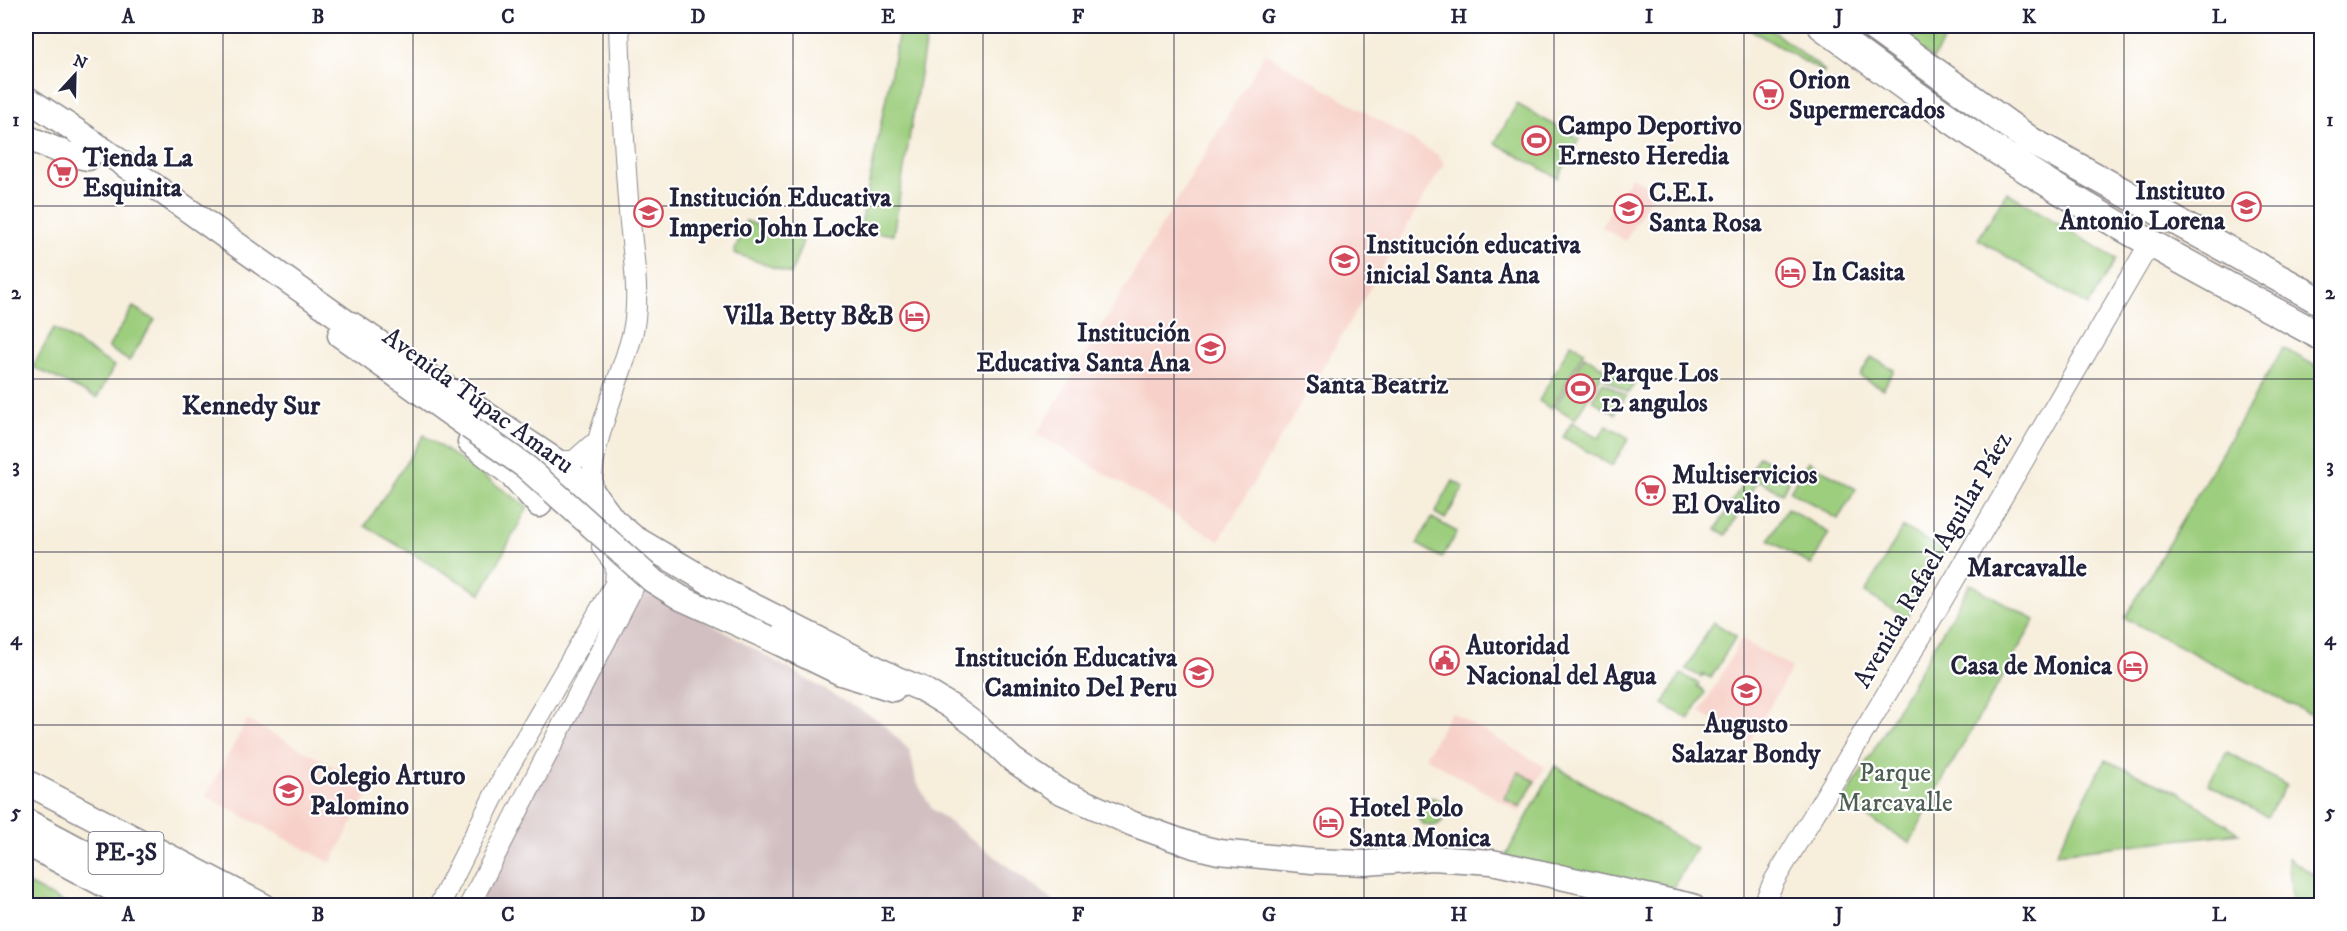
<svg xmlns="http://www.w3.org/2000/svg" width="2347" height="931" viewBox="0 0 2347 931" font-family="'IM FELL DW Pica',serif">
  <rect width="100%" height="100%" fill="#fff"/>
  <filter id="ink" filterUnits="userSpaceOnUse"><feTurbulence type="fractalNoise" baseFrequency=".0167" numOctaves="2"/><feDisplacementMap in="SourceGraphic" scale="12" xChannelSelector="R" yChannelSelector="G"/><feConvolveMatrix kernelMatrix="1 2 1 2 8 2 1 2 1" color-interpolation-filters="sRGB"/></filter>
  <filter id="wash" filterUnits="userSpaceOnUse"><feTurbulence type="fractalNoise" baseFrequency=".008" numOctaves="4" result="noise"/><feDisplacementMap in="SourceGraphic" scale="24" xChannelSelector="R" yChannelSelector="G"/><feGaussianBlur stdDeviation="1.35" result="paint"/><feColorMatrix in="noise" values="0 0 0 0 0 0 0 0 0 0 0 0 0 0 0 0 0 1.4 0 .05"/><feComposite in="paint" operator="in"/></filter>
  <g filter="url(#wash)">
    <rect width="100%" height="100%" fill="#f7eedc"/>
    <path fill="#f7d1c9" d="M 1265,53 L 1438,155 L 1444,164 L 1219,541 L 1037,434 Z
      M 1631,176 L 1655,190 L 1625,241 L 1601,227 Z
      M 1741,639 L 1792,668 L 1750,741 L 1700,712 Z
      M 1451,712 L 1545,767 L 1519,812 L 1425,757 Z
      M 247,720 L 372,787 L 331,863 L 206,796 Z"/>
    <path fill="#d2bfc1" d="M 634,585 L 650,589 L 881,722 L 910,751 L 916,781 L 932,809 L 1059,905 L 461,906 Z"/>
    <path fill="#9dce7e" stroke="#60785c" stroke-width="1.5" d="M 900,26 L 928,26 L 893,235 L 860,230 Z
      M 1744,26 L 1766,26 L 1825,71 L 1824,73 Z
      M 1888,26 L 1929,26 L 1945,38 L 1933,59 Z
      M 1517,104 L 1579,139 L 1558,178 L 1495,143 Z
      M 2007,192 L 2116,259 L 2088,306 L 1978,239 Z
      M 746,221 L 803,241 L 791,274 L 734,253 Z
      M 133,307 L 155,320 L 129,361 L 108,348 Z
      M 54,328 L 114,366 L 97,398 L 33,367 Z
      M 1571,343 L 1584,351 L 1551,409 L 1539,401 Z
      M 2283,348 L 2321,369 L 2321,720 L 2125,618 Z
      M 1584,356 L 1605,369 L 1575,419 L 1555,407 Z
      M 1871,357 L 1894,370 L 1883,389 L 1860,376 Z
      M 1610,367 L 1635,383 L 1628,393 L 1604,378 Z
      M 1603,382 L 1626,396 L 1615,414 L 1592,400 Z
      M 1572,422 L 1599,438 L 1607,425 L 1629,438 L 1612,466 L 1563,437 Z
      M 424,435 L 528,507 L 481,594 L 365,526 Z
      M 1759,456 L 1792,475 L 1782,493 L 1758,480 L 1726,535 L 1716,529 Z
      M 1808,461 L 1856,489 L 1838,519 L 1790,491 Z
      M 1453,481 L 1464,487 L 1445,519 L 1435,513 Z
      M 1787,508 L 1829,533 L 1811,565 L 1769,540 Z
      M 1432,518 L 1457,532 L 1442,558 L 1417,544 Z
      M 1903,527 L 1945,551 L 1907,618 L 1865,593 Z
      M 1970,584 L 2035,620 L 1937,790 L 1910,843 L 1843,803 Z
      M 1713,622 L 1736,636 L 1711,678 L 1703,674 L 1701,677 L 1686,669 Z
      M 1681,674 L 1699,684 L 1697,687 L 1705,692 L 1689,719 L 1663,704 Z
      M 2227,752 L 2286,785 L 2267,817 L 2208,784 Z
      M 2105,760 L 2180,793 L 2239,833 L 2056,853 Z
      M 1555,766 L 1696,848 L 1670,893 L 1505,857 Z
      M 1519,772 L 1535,781 L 1520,807 L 1504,798 Z
      M1417 812a14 14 0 1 1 28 0a14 14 0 1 1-28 0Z
      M 2288,858 L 2321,879 L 2321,905 L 2293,905 Z
      M 26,883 L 68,905 L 26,905 Z"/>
  </g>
  <g filter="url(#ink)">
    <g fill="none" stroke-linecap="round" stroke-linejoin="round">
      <defs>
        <path id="minor" d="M 556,461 L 574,461 L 592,445
          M 596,502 C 579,461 624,375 633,331 C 641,293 632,250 629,212 C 624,150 621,88 619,26
          M 439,906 L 507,770 L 615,584 L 616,566 L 602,547
          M 469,906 L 635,584 L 625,554
          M 1763,906 L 1774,881 L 1922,635 L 2150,243"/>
        <path id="major" d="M 26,98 L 81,134 L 363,334
          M 26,137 L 67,154 L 88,158
          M 351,324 L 556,461 L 593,493 L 613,520 L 633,537 L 726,592 L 897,679 L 922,689 L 950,706 L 977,726 L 1013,760 L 1057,790 L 1133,824 L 1194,846 L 1219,852 L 1312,861 L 1366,863 L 1432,858 L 1492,862 L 1692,906
          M 340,335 L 469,427
          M 470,442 L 512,475 L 539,505
          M 769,638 L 841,673 L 893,689
          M 26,782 L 264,906
          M 26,821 L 185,906
          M 26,843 L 144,906
          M 149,865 L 226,906"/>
        <path id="highway" d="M 1822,26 C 1886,73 1949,120 2016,163 C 2115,226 2219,281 2322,337
          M 1872,26 L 2031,141 L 2322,302"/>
      </defs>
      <use href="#minor" stroke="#8c888c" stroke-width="22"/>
      <use href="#major" stroke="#8c888c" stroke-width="27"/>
      <use href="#highway" stroke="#8c888c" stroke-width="30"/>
      <use href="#minor" stroke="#fff" stroke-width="20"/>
      <use href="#major" stroke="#fff" stroke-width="24"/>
      <use href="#highway" stroke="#fff" stroke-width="27"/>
      <defs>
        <path id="major-bridge" d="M 469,427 L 526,467 L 652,580 L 681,598 L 769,638"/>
      </defs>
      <use href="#major-bridge" stroke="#8c888c" stroke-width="27" stroke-linecap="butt"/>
      <use href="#major-bridge" stroke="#fff" stroke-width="24"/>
    </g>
  </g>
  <path fill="none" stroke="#22223b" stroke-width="1.5" stroke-opacity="0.55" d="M 223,26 L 223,906M 413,26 L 413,906M 603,26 L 603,906M 793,26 L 793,906M 983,26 L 983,906M 1174,26 L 1174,906M 1364,26 L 1364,906M 1554,26 L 1554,906M 1744,26 L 1744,906M 1934,26 L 1934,906M 2124,26 L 2124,906M 26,206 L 2322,206M 26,379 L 2322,379M 26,552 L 2322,552M 26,725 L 2322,725"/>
  <defs>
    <symbol id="supermarket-ring" viewBox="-11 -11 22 22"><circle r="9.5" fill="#fff" stroke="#d1495b" stroke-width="1.5"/><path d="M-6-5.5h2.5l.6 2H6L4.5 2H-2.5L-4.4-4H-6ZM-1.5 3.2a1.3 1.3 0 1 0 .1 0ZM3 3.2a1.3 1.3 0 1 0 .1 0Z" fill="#d1495b"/></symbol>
    <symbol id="stadium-ring" viewBox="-11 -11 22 22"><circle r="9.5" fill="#fff" stroke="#d1495b" stroke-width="1.5"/><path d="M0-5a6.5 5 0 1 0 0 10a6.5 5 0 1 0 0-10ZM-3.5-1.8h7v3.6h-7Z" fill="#d1495b"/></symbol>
    <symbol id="university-ring" viewBox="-11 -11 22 22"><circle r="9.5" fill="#fff" stroke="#d1495b" stroke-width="1.5"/><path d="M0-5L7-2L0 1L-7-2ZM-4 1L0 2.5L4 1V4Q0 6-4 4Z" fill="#d1495b"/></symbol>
    <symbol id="school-ring" viewBox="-11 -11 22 22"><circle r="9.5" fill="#fff" stroke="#d1495b" stroke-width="1.5"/><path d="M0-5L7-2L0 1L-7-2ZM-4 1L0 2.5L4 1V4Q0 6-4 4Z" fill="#d1495b"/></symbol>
    <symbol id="hotel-ring" viewBox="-11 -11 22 22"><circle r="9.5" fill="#fff" stroke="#d1495b" stroke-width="1.5"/><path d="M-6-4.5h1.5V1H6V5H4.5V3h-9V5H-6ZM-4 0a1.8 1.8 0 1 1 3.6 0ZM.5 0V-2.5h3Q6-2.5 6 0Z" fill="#d1495b"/></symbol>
    <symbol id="civic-ring" viewBox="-11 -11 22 22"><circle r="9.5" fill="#fff" stroke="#d1495b" stroke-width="1.5"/><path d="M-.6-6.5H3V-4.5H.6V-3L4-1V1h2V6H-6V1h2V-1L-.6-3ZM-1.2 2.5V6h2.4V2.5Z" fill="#d1495b"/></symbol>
  </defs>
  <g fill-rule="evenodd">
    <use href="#supermarket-ring" x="1752" y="78" width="33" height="33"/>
    <use href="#stadium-ring" x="1520" y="124" width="33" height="33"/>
    <use href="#supermarket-ring" x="46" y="156" width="33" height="33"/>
    <use href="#university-ring" x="2230" y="190" width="33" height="33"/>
    <use href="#school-ring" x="1612" y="192" width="33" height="33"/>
    <use href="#school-ring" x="632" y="196" width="33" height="33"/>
    <use href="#school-ring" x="1328" y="244" width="33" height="33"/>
    <use href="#hotel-ring" x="1774" y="256" width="33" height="33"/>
    <use href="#hotel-ring" x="898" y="300" width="33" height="33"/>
    <use href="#school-ring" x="1194" y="332" width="33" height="33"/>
    <use href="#stadium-ring" x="1564" y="372" width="33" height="33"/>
    <use href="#supermarket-ring" x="1634" y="474" width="33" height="33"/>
    <use href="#civic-ring" x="1428" y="644" width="33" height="33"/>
    <use href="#hotel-ring" x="2116" y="650" width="33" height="33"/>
    <use href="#school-ring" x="1182" y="656" width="33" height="33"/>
    <use href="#school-ring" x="1730" y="674" width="33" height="33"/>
    <use href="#school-ring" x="272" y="774" width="33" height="33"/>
    <use href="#hotel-ring" x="1312" y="806" width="33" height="33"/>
  </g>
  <g text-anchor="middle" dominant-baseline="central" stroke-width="4.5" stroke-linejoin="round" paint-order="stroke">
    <rect fill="#fff" stroke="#646476" stroke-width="1.5" x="88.5" y="832" width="75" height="42" rx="4.5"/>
    <g font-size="24" font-weight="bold" fill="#22223b">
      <text x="126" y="853">PE-3S</text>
    </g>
    <g font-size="26" font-weight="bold" fill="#22223b" stroke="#fff" text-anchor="start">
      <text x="1789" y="80">Orion<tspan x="1789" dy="30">Supermercados</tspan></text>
      <text x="1558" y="126">Campo Deportivo<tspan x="1558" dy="30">Ernesto Heredia</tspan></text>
      <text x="83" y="158">Tienda La<tspan x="83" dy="30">Esquinita</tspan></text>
      <text x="2225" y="191" text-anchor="end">Instituto<tspan x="2225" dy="30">Antonio Lorena</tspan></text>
      <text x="1649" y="193">C.E.I.<tspan x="1649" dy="30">Santa Rosa</tspan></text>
      <text x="669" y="198">Institución Educativa<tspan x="669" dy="30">Imperio John Locke</tspan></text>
      <text x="1366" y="245">Institución educativa<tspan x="1366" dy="30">inicial Santa Ana</tspan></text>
      <text x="1812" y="272">In Casita</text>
      <text x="894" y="316" text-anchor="end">Villa Betty B&amp;B</text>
      <text x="1190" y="333" text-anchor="end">Institución<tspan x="1190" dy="30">Educativa Santa Ana</tspan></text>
      <text x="1601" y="373">Parque Los<tspan x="1601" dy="30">12 angulos</tspan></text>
      <text x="1672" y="475">Multiservicios<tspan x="1672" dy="30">El Ovalito</tspan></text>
      <text x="1466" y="646">Autoridad<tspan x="1466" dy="30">Nacional del Agua</tspan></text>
      <text x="1177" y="658" text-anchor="end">Institución Educativa<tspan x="1177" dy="30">Caminito Del Peru</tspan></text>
      <text x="2112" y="666" text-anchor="end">Casa de Monica</text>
      <text x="1746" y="724" text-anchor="middle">Augusto<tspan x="1746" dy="30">Salazar Bondy</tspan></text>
      <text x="310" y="776">Colegio Arturo<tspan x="310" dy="30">Palomino</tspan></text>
      <text x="1349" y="808">Hotel Polo<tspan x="1349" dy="30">Santa Monica</tspan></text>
    </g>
    <g font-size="26" fill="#22223b" stroke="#fff">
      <text transform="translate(478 401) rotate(36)">Avenida Túpac Amaru</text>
      <text transform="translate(1933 560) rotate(-60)">Avenida Rafael Aguilar Páez</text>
    </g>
    <g font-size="26" fill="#4d5e52" stroke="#fff">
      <text x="1895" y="773">Parque<tspan x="1895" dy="30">Marcavalle</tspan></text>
    </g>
    <g font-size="27" font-weight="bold" fill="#22223b" stroke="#fff">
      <text x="1377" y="385">Santa Beatriz</text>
      <text x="251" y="406">Kennedy Sur</text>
      <text x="2027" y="568">Marcavalle</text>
    </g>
  </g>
  <rect width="2347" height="931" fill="none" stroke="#fff" stroke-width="66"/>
  <g transform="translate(75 75) rotate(22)" stroke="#ffffff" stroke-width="4.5" paint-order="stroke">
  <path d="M0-4.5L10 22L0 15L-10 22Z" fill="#22223b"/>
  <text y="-9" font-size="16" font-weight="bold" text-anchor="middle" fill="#22223b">N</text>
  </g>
  <rect x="33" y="33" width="2281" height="865" fill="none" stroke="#22223b" stroke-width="2"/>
  <g font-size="20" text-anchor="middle" font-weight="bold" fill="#22223b">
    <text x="128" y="23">A</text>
    <text x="318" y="23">B</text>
    <text x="508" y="23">C</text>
    <text x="698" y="23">D</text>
    <text x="888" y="23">E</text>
    <text x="1078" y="23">F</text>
    <text x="1269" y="23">G</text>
    <text x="1459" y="23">H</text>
    <text x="1649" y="23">I</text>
    <text x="1839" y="23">J</text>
    <text x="2029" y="23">K</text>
    <text x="2219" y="23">L</text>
    <text x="16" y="126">1</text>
    <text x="2330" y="126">1</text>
    <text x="16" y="299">2</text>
    <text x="2330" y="299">2</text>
    <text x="16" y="472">3</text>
    <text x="2330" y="472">3</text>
    <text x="16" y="645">4</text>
    <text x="2330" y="645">4</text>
    <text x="16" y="818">5</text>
    <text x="2330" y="818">5</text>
    <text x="128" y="921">A</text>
    <text x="318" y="921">B</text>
    <text x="508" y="921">C</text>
    <text x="698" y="921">D</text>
    <text x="888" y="921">E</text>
    <text x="1078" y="921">F</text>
    <text x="1269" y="921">G</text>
    <text x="1459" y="921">H</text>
    <text x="1649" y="921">I</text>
    <text x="1839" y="921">J</text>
    <text x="2029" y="921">K</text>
    <text x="2219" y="921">L</text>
  </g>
</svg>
